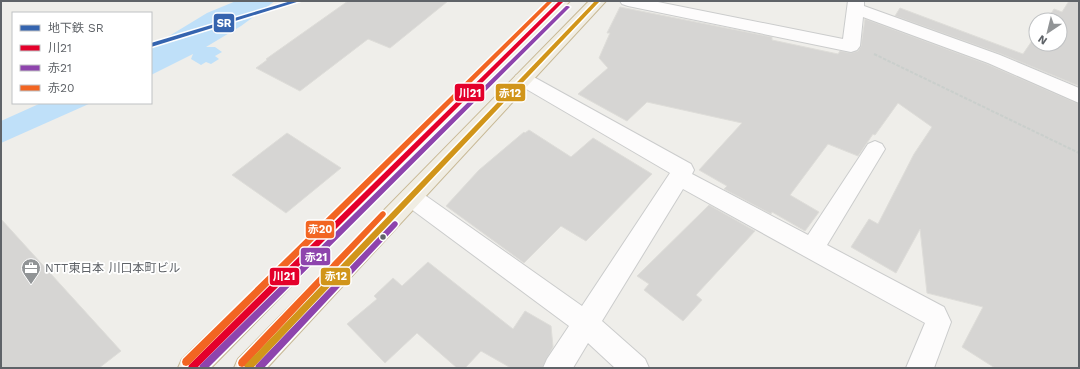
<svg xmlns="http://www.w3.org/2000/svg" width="1080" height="369" viewBox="0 0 1080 369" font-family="'Work Sans','Noto Sans JP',sans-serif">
  <rect width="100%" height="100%" fill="#efeeea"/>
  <path fill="#bfe0f9" d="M 236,1 L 275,1 L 241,26 L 206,47 L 215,47 L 222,52 L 215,56 L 219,59 L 211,64 L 206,62 L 201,65 L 191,59 L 193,54 L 151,75 L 151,47 L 207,13 Z
    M 41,103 L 91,103 L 1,143 L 1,121 Z"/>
  <path fill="#d6d5d3" stroke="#deddd9" d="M 348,1 L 448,1 L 390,48 L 368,39 L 300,91 L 256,68 L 267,60 L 266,59 Z
    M 1069,1 L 1079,1 L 1079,86 L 1001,54 L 895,16 L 900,8 L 1023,54 L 1036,35 L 1036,44 L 1060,44 L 1060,20 L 1047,20 L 1054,9 L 1062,12 Z
    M 620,7 L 772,37 L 772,40 L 838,54 L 840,51 L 851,53 L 858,51 L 861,46 L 865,19 L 987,64 L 1079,104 L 1079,368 L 995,368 L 962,347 L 983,307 L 927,293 L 920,229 L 896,273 L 851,247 L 869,219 L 878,224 L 914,154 L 932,127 L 898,103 L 875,135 L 873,134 L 858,156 L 828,144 L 790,195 L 819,212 L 805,231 L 772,212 L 771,214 L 724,189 L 727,186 L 699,170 L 742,123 L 647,102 L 627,121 L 578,94 L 608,68 L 599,58 L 610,33 L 607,33 Z
    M 529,130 L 571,157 L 593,138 L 652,174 L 586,241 L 561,226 L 524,263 L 446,206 L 479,170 L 524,132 L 525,133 Z
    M 287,133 L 341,168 L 286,213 L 232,175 Z
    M 709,205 L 755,231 L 696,295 L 702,300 L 683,321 L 644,290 L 649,284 L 637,276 Z
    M 1,219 L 121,351 L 99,368 L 1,368 Z
    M 428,262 L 513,329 L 525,311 L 551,326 L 553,347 L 542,368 L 511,368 L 481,351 L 465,368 L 457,368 L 417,333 L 385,363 L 347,324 L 377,299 L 374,296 L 393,278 L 402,286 Z"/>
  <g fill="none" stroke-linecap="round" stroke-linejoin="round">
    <defs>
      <path id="minor" d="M 620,1 L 653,1 L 843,39 L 848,1 L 864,1 L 864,6 L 1000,55 L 1079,88 L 1079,103 L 988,63 L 863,17 L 860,46 L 857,50 L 851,52 L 628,6 L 622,4 Z
        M 523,73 L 530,75 L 691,164 L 694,170 L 692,174 L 808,235 L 868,144 L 875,141 L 882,144 L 885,149 L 827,245 L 944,307 L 951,322 L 934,368 L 906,368 L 925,323 L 683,189 L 602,321 L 645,359 L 649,368 L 615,368 L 588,343 L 573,368 L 543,368 L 547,359 L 569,326 L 403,203 L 400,197 L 403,191 L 411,188 L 419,191 L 582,306 L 670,173 L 516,83 L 514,79 L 516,75 Z"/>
      <path id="highway" d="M 553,1 L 570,1 L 211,368 L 178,368 L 182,359 Z
        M 589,1 L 606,1 L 267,368 L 234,368 L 238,359 Z"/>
    </defs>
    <use href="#minor" stroke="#cbcccc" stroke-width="2"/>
    <use href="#highway" stroke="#c8b996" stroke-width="2"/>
    <path stroke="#cacfcc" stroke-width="2" stroke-dasharray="3.5 1.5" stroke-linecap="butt" d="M 874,54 L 1079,153"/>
    <use href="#minor" fill="#fdfcfc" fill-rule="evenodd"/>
    <use href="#highway" fill="#f0ede3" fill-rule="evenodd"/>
    <defs>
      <path id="bus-1" d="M 559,1 L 564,1 L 197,368 L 188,368 L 189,365 Z"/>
      <path id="bus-2" d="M 566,6 L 568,6 L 570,7 L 208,368 L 199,368 L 200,365 Z
        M 395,221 L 397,222 L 398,224 L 397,226 L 264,368 L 255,368 L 256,365 L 393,222 Z"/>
      <path id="bus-3" d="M 548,1 L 553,1 L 189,365 L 186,366 L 183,365 L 182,362 L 183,359 Z
        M 383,211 L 385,212 L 386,214 L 385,216 L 245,366 L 242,367 L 239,366 L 238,363 L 239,360 L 381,212 Z"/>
      <path id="bus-4" d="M 595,1 L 600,1 L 253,368 L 244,368 L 245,365 Z"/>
    </defs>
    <use href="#bus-1" stroke="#fff" stroke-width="3"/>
    <use href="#bus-2" stroke="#fff" stroke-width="3"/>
    <use href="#bus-3" stroke="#fff" stroke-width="3"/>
    <use href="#bus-4" stroke="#fff" stroke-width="3"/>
    <use href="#bus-1" fill="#e4002b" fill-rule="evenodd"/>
    <use href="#bus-2" fill="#8e44ad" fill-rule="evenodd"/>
    <use href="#bus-3" fill="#f26522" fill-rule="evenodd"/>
    <use href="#bus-4" fill="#d1951a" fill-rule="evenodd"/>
    <defs>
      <path id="metro-1" d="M 291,1 L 300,1 L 151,47 L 151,43 Z"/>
    </defs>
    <use href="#metro-1" stroke="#fff" stroke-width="3"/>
    <use href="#metro-1" fill="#3564af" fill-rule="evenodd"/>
  </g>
  <defs>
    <symbol id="office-pin" viewBox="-11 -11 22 30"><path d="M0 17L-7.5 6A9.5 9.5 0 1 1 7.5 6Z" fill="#919496" stroke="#fff"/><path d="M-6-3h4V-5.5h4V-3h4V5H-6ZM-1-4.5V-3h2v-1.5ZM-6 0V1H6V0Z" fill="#fff"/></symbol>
  </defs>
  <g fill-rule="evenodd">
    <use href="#office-pin" x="20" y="257" width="22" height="30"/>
  </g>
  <circle fill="#5f6368" stroke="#fff" stroke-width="1.5" cx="383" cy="237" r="3.5"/>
  <g text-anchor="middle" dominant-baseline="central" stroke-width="3.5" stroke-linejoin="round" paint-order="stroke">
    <g font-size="12" fill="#5f6368" stroke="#fff" text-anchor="start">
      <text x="45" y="268">NTT東日本 川口本町ビル</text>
    </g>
  </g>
  <g stroke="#fff" stroke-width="1.5">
    <rect x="213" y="13" width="22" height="20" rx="4" fill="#3564af"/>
    <rect x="454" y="83" width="31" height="19" rx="4" fill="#e4002b"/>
    <rect x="495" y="83" width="31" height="19" rx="4" fill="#d1951a"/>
    <rect x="305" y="220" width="30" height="19" rx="4" fill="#f26522"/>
    <rect x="300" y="247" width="31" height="19" rx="4" fill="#8e44ad"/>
    <rect x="269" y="267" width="31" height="19" rx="4" fill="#e4002b"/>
    <rect x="320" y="267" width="31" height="19" rx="4" fill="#d1951a"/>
  </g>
  <g font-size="11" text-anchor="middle" font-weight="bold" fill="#fff">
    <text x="224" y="27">SR</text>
    <text x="470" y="97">川21</text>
    <text x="510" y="97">赤12</text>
    <text x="320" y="233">赤20</text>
    <text x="316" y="261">赤21</text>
    <text x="284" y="280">川21</text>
    <text x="336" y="280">赤12</text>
  </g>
  <rect width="1080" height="369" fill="none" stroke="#5f6368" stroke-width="4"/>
  <rect x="12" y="12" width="140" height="92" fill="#ffffff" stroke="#bfc1c3"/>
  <rect x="20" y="25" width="20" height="6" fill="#3564af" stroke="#bfc1c3"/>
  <text x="48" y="32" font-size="12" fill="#5f6368">地下鉄 SR</text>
  <rect x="20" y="45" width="20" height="6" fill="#e4002b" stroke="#bfc1c3"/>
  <text x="48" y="52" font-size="12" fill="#5f6368">川21</text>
  <rect x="20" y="65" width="20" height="6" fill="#8e44ad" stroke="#bfc1c3"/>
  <text x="48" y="72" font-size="12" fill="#5f6368">赤21</text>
  <rect x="20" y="85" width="20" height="6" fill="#f26522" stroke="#bfc1c3"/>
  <text x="48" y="92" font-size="12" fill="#5f6368">赤20</text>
  <g transform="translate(1048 32) rotate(215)"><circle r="19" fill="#ffffff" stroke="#bfc1c3"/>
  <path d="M0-3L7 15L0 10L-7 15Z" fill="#919496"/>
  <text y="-6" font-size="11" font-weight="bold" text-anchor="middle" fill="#5f6368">N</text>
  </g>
</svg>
